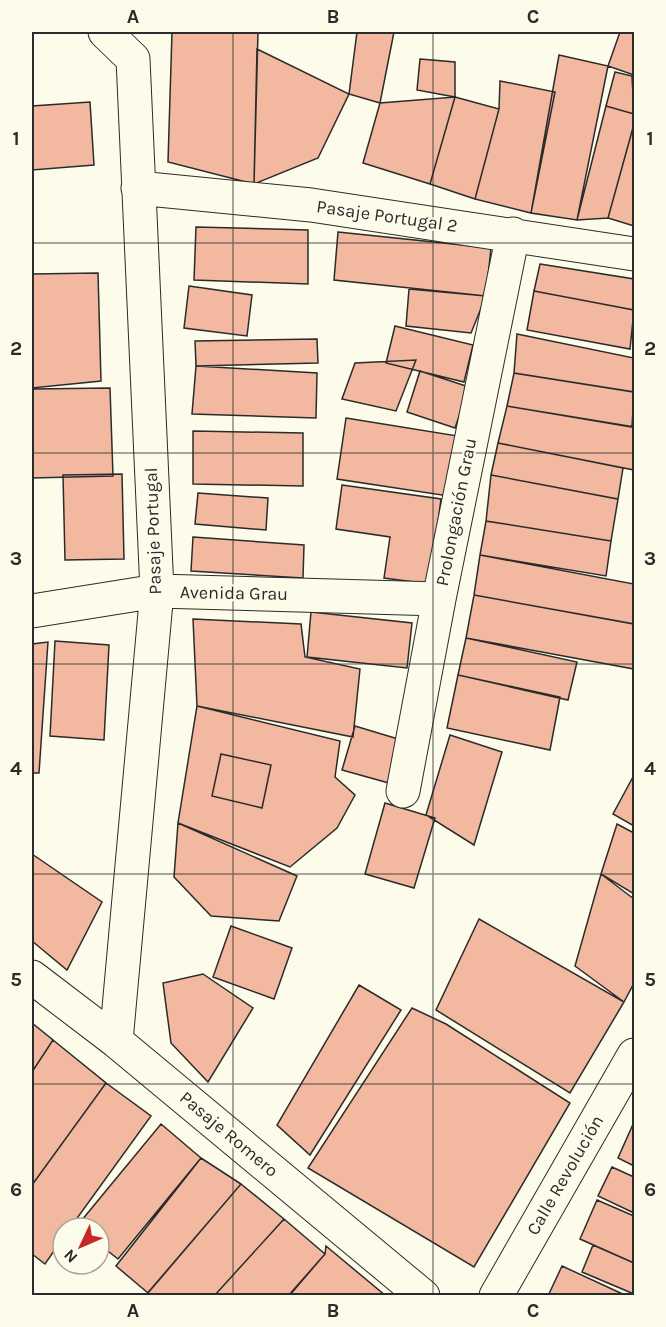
<svg xmlns="http://www.w3.org/2000/svg" width="666" height="1327" viewBox="0 0 666 1327" font-family="Karla,sans-serif">
  <rect width="100%" height="100%" fill="#fdfbea"/>
  <path fill="#f2b8a0" stroke="#2b2b2b" stroke-width="1.5" d="M 172,32 L 258,32 L 254,184 L 168,162 Z
    M 357,32 L 394,32 L 380,103 L 349,94 Z
    M 620,32 L 634,32 L 634,75 L 608,66 Z
    M 257,49 L 349,94 L 318,158 L 254,184 Z
    M 559,55 L 608,66 L 577,220 L 531,213 Z
    M 420,59 L 455,62 L 455,97 L 417,90 Z
    M 615,72 L 632,76 L 634,114 L 606,106 Z
    M 500,81 L 555,92 L 531,213 L 475,199 L 499,109 Z
    M 455,97 L 499,109 L 475,199 L 430,184 Z
    M 455,97 L 430,184 L 363,163 L 380,103 Z
    M 90,102 L 94,165 L 32,170 L 32,106 Z
    M 606,106 L 634,114 L 634,124 L 608,218 L 577,220 Z
    M 634,124 L 634,226 L 608,218 Z
    M 196,227 L 308,230 L 308,284 L 194,280 Z
    M 338,232 L 491,248 L 486,296 L 334,280 Z
    M 540,264 L 634,279 L 634,310 L 534,291 Z
    M 98,273 L 101,381 L 32,388 L 32,274 Z
    M 189,286 L 252,295 L 247,336 L 184,328 Z
    M 409,289 L 486,296 L 471,333 L 406,326 Z
    M 534,291 L 634,310 L 630,349 L 527,330 Z
    M 395,326 L 473,345 L 464,382 L 386,363 Z
    M 517,334 L 634,358 L 634,392 L 514,373 Z
    M 317,339 L 318,363 L 196,366 L 195,341 Z
    M 416,360 L 396,411 L 342,399 L 355,363 Z
    M 196,366 L 317,373 L 316,418 L 192,414 Z
    M 420,371 L 469,387 L 455,428 L 407,412 Z
    M 514,373 L 634,392 L 632,427 L 507,406 Z
    M 110,388 L 113,476 L 32,478 L 32,389 Z
    M 507,406 L 634,427 L 634,470 L 498,443 Z
    M 346,418 L 464,437 L 455,497 L 337,479 Z
    M 193,431 L 303,433 L 303,486 L 193,484 Z
    M 498,443 L 623,468 L 618,499 L 491,475 Z
    M 122,474 L 124,559 L 65,560 L 63,475 Z
    M 491,475 L 618,499 L 611,541 L 486,521 Z
    M 342,485 L 441,499 L 430,584 L 384,578 L 390,537 L 336,529 Z
    M 198,493 L 268,498 L 266,530 L 195,524 Z
    M 486,521 L 611,541 L 606,576 L 480,555 Z
    M 193,537 L 304,545 L 303,578 L 191,571 Z
    M 480,555 L 634,584 L 634,624 L 474,595 Z
    M 474,595 L 634,624 L 634,669 L 466,638 Z
    M 311,612 L 412,623 L 407,668 L 307,657 Z
    M 193,619 L 301,624 L 305,657 L 360,669 L 353,737 L 197,706 Z
    M 466,638 L 577,662 L 568,700 L 458,675 Z
    M 55,641 L 109,645 L 104,740 L 50,736 Z
    M 48,642 L 39,773 L 32,773 L 32,644 Z
    M 458,675 L 560,697 L 550,750 L 447,728 Z
    M 197,706 L 340,741 L 335,777 L 355,795 L 337,828 L 290,867 L 178,823 Z
    M 355,726 L 408,742 L 396,785 L 342,770 Z
    M 450,735 L 502,752 L 474,845 L 426,815 Z
    M 221,754 L 271,765 L 262,808 L 212,796 Z
    M 634,775 L 634,826 L 613,814 Z
    M 385,803 L 435,818 L 414,888 L 365,874 Z
    M 178,823 L 297,876 L 279,921 L 211,916 L 174,877 Z
    M 617,824 L 634,833 L 634,894 L 601,874 Z
    M 32,854 L 102,902 L 67,970 L 32,941 Z
    M 601,874 L 634,899 L 634,983 L 624,1002 L 575,966 Z
    M 479,919 L 624,1002 L 570,1093 L 436,1010 Z
    M 231,926 L 292,948 L 274,999 L 213,977 Z
    M 203,974 L 253,1008 L 208,1082 L 171,1043 L 163,983 Z
    M 359,985 L 401,1010 L 310,1155 L 277,1125 Z
    M 412,1008 L 446,1024 L 570,1103 L 474,1267 L 308,1168 Z
    M 32,1023 L 53,1040 L 32,1072 Z
    M 53,1040 L 106,1083 L 32,1185 L 32,1072 Z
    M 106,1083 L 151,1116 L 70,1228 L 63,1228 L 63,1238 L 45,1264 L 32,1254 L 32,1185 Z
    M 634,1122 L 634,1166 L 618,1158 Z
    M 161,1124 L 201,1158 L 118,1259 L 99,1244 L 99,1228 L 77,1226 Z
    M 201,1158 L 241,1184 L 148,1293 L 116,1266 Z
    M 612,1167 L 634,1177 L 634,1213 L 598,1196 Z
    M 241,1184 L 284,1219 L 214,1296 L 145,1296 Z
    M 597,1200 L 634,1216 L 634,1263 L 580,1239 Z
    M 284,1219 L 325,1254 L 288,1296 L 214,1296 Z
    M 593,1245 L 634,1263 L 634,1294 L 582,1272 Z
    M 326,1246 L 386,1296 L 289,1296 L 325,1254 Z
    M 562,1266 L 627,1296 L 548,1296 Z"/>
  <g fill="none" stroke-linecap="round" stroke-linejoin="round">
    <defs>
      <path id="street" d="M 105,32 L 133,59 L 157,591 L 116,1041
        M 138,188 L 311,205 L 634,254
        M 32,611 L 157,591 L 439,599
        M 403,791 L 439,599 L 513,234
        M 32,977 L 116,1041 L 423,1296
        M 496,1296 L 634,1055"/>
    </defs>
    <use href="#street" stroke="#2b2b2b" stroke-width="35"/>
    <use href="#street" stroke="#fdfbea" stroke-width="33"/>
  </g>
  <path fill="none" stroke="#2b2b2b" stroke-width="1.5" stroke-opacity="0.55" d="M 233,32 L 233,1296M 433,32 L 433,1296M 32,243 L 634,243M 32,453 L 634,453M 32,664 L 634,664M 32,874 L 634,874M 32,1084 L 634,1084"/>
  <g text-anchor="middle" dominant-baseline="central" stroke-width="4.5" stroke-linejoin="round" paint-order="stroke">
    <g font-size="18" fill="#2b2b2b" stroke="#fdfbea">
      <text transform="translate(387 216) rotate(8)">Pasaje Portugal 2</text>
      <text transform="translate(456 512) rotate(-79)">Prolongación Grau</text>
      <text transform="translate(153 531) rotate(-92)">Pasaje Portugal</text>
      <text transform="translate(234 593) rotate(1)">Avenida Grau</text>
      <text transform="translate(229 1134) rotate(40)">Pasaje Romero</text>
      <text transform="translate(565 1175) rotate(-60)">Calle Revolución</text>
    </g>
  </g>
  <rect width="666" height="1327" fill="none" stroke="#fdfbea" stroke-width="66"/>
  <g transform="translate(81 1246) rotate(226)"><circle r="28" fill="#fdfbea" stroke="#a9a89e" stroke-width="1.5"/>
  <path d="M0-4.5L10 22L0 15L-10 22Z" fill="#c62828"/>
  <text y="-9" font-size="16" font-weight="bold" text-anchor="middle" fill="#2b2b2b">N</text>
  </g>
  <rect x="33" y="33" width="600" height="1261" fill="none" stroke="#2b2b2b" stroke-width="2"/>
  <g font-size="20" text-anchor="middle" font-weight="bold" fill="#2b2b2b">
    <text x="133" y="23">A</text>
    <text x="333" y="23">B</text>
    <text x="533" y="23">C</text>
    <text x="16" y="145">1</text>
    <text x="650" y="145">1</text>
    <text x="16" y="355">2</text>
    <text x="650" y="355">2</text>
    <text x="16" y="565">3</text>
    <text x="650" y="565">3</text>
    <text x="16" y="775">4</text>
    <text x="650" y="775">4</text>
    <text x="16" y="986">5</text>
    <text x="650" y="986">5</text>
    <text x="16" y="1196">6</text>
    <text x="650" y="1196">6</text>
    <text x="133" y="1317">A</text>
    <text x="333" y="1317">B</text>
    <text x="533" y="1317">C</text>
  </g>
</svg>
